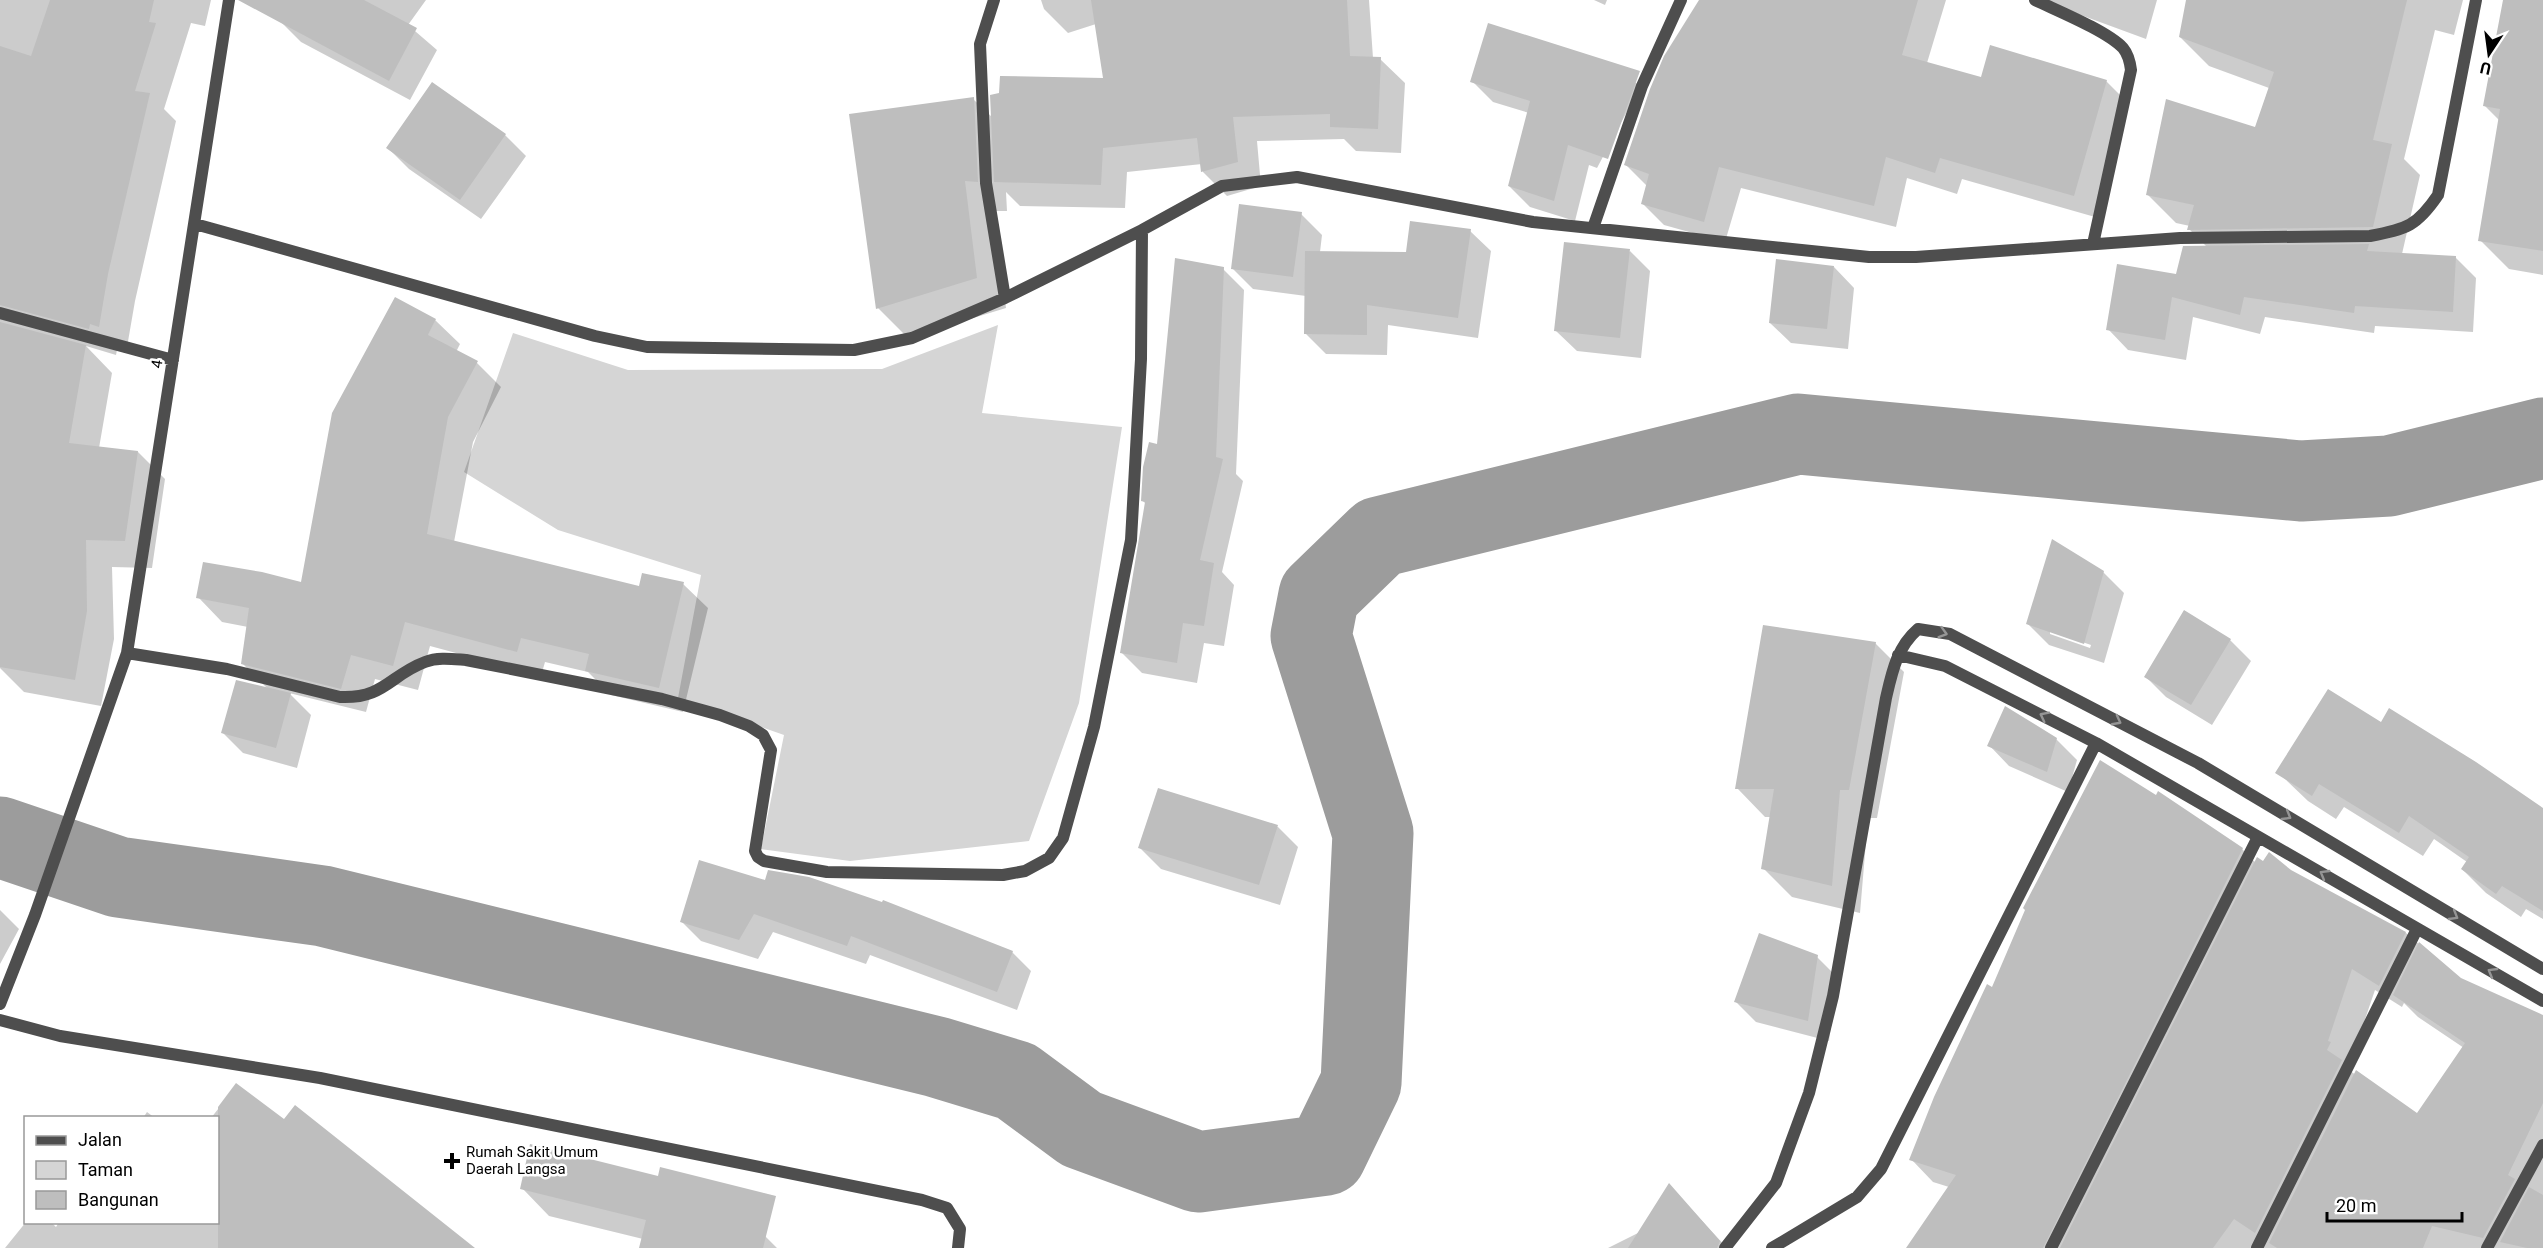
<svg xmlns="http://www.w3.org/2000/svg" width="2543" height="1248" viewBox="0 0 2543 1248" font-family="Roboto,sans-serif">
  <rect width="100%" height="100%" fill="#fff"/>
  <path fill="#d5d5d5" d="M 998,325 L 982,413 L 1122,427 L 1079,703 L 1029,841 L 850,861 L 761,849 L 784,735 L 678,698 L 701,575 L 558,530 L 464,472 L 513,333 L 628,370 L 882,369 Z"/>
  <path fill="#0003" fill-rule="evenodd" d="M 0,0 L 211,0 L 205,26 L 191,23 L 164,109 L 176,121 L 135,301 L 126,353 L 117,350 L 116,355 L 86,346 L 112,373 L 99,448 L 138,452 L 165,479 L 152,568 L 112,567 L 114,639 L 101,706 L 24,692 L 0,668 Z
    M 291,0 L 426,0 L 408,25 L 437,50 L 410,100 L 301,42 L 280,21 Z
    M 1041,0 L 1369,0 L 1373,58 L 1380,59 L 1405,83 L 1401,153 L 1356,151 L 1344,139 L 1257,141 L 1261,186 L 1227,196 L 1203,172 L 1202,164 L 1127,172 L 1125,208 L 1020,206 L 1006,192 L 1007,211 L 994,211 L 1006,308 L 908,338 L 878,308 L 973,99 L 993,118 L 1105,79 L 1096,24 L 1068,33 L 1044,9 Z
    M 1594,0 L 1607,0 L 1605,5 Z
    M 1727,0 L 1946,0 L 1927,63 L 1982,79 L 2106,81 L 2128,103 L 2095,217 L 1962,179 L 1957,194 L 1907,178 L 1896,227 L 1741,188 L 1725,242 L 1664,225 L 1642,203 L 1647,186 L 1625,164 Z
    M 2040,0 L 2157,0 L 2146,39 Z
    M 2188,0 L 2463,0 L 2454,35 L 2435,30 L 2404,159 L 2420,175 L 2402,254 L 2455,257 L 2476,278 L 2473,332 L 2375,326 L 2374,333 L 2265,317 L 2260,334 L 2193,317 L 2186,360 L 2128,350 L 2108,329 L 2177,275 L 2207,247 L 2189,229 L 2190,226 L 2176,223 L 2147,194 L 2255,129 L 2269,88 L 2209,66 L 2180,37 Z
    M 2504,0 L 2543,0 L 2543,275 L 2509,269 L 2480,240 L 2499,120 L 2485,106 Z
    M 1619,66 L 1640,87 L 1597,168 L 1589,165 L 1575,221 L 1530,207 L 1509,186 L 1529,113 L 1493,102 L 1472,81 Z
    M 432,84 L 505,135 L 526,156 L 481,219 L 409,169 L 388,148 Z
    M 1301,214 L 1322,235 L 1320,252 L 1407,253 L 1470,231 L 1491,251 L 1478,338 L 1388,325 L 1387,355 L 1326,354 L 1306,334 L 1306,296 L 1253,289 L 1232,268 Z
    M 1630,251 L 1650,271 L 1641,358 L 1577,351 L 1556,331 Z
    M 1834,267 L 1854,288 L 1848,349 L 1791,343 L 1770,323 Z
    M 1223,269 L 1244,290 L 1236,474 L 1243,481 L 1222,572 L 1234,585 L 1224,646 L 1204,643 L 1197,683 L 1142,673 L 1121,652 L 1147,505 L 1143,501 L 1158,446 Z
    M 435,320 L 460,344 L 456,352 L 477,363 L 501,387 L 473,442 L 454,542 L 640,588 L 683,584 L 708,608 L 683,712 L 611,695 L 588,672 L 545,662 L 541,676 L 430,646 L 418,690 L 375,679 L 366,712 L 289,693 L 311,715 L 297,768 L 243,753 L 223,733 L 268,689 L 242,663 L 248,627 L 222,622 L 198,597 L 302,584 Z
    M 2103,572 L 2124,593 L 2104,663 L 2049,645 L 2028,624 ZM 2050,631 L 2091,645 L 2090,648 L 2050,634 Z
    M 2230,640 L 2251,661 L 2212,725 L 2166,697 L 2146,677 Z
    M 1875,643 L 1904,672 L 1877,818 L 1868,818 L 1860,913 L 1792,897 L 1763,868 L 1771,817 L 1765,817 L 1737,788 Z
    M 2381,724 L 2543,810 L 2543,919 L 2526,909 L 2521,917 L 2486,893 L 2462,869 L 2467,862 L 2434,839 L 2423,856 L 2344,807 L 2336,819 L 2308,801 L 2283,777 Z
    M 2056,739 L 2077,760 L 2068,792 L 2009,766 L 1989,745 Z
    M 1159,790 L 1278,827 L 1298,847 L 1280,905 L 1161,869 L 1140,848 Z
    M 2242,849 L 2256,863 L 2290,871 L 2406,933 L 2460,979 L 2543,1017 L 2543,1248 L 1907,1248 L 1949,1187 L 1933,1182 L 1911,1159 L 1992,989 ZM 2375,990 L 2402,1007 L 2404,1003 L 2418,1017 L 2464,1048 L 2417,1115 L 2350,1071 L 2350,1063 Z
    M 766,882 L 1012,952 L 1031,971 L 1017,1010 L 870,955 L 866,964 L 773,932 L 758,959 L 701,941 L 682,922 Z
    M 0,910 L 19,929 L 0,964 Z
    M 1817,957 L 1838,978 L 1829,1041 L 1756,1022 L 1735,1001 Z
    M 237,1085 L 284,1121 L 473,1248 L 5,1248 L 26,1222 L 51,1222 L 56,1227 L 59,1222 L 218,1222 L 218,1118 L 211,1118 Z
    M 147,1112 L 155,1118 L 143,1118 Z
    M 1670,1186 L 1727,1248 L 1608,1248 L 1640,1232 Z
    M 522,1188 L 765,1236 L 777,1248 L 641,1248 L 643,1239 L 549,1216 Z"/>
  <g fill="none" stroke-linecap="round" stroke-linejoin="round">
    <path stroke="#9c9c9c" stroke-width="81" d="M 0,837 L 118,877 L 323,906 L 937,1057 L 1016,1081 L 1081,1129 L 1198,1172 L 1326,1155 L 1361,1083 L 1373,833 L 1311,636 L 1319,595 L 1379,537 L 1798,434 L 2301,481 L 2389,476 L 2543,438"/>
  </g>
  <path fill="#bebebe" d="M 50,0 L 154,0 L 149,22 L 156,23 L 135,91 L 150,93 L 108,274 L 99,327 L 90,324 L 89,329 L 0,305 L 0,46 L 31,56 Z
    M 238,0 L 364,0 L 417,28 L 389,81 Z
    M 1091,0 L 1347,0 L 1350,56 L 1381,57 L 1378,129 L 1330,127 L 1330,114 L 1233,117 L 1238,162 L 1201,172 L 1197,138 L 1103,148 L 1101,185 L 994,182 L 990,95 L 999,93 L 1000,76 L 1103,78 Z
    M 1699,0 L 1918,0 L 1902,55 L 1981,77 L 1990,45 L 2107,80 L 2074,196 L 1940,158 L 1935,173 L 1886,157 L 1874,206 L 1719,167 L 1704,222 L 1641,204 L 1649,174 L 1624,165 L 1650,89 L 1664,56 Z
    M 2186,0 L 2407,0 L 2373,140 L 2392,144 L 2373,227 L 2187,230 L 2194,205 L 2146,195 L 2166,99 L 2255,127 L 2274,72 L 2179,37 Z
    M 2503,0 L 2543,0 L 2543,251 L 2478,241 L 2500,109 L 2483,106 Z
    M 1488,23 L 1640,71 L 1608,159 L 1568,145 L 1554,201 L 1508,186 L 1530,101 L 1470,82 Z
    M 432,82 L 506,134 L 460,200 L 386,148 Z
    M 974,97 L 978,182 L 965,181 L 977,278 L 876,309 L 849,114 Z
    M 1239,204 L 1302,212 L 1293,277 L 1231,269 Z
    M 1410,221 L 1471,229 L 1458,318 L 1367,305 L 1367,335 L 1304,334 L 1305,251 L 1406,252 Z
    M 1564,242 L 1630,249 L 1620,338 L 1554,331 Z
    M 2369,244 L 2367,251 L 2456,256 L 2453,312 L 2355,306 L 2354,313 L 2244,297 L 2240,315 L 2172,297 L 2165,340 L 2106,330 L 2117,264 L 2176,274 L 2183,246 Z
    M 1175,258 L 1224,267 L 1216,457 L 1223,459 L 1200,560 L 1214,563 L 1204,626 L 1183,623 L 1177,663 L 1120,653 L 1145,502 L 1141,501 L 1143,467 L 1149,442 L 1157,444 Z
    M 1776,259 L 1834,266 L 1827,329 L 1769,323 Z
    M 395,297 L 436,319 L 428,335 L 478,361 L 448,417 L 427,534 L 639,586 L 642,573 L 684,582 L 659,688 L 585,671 L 589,654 L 521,638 L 517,652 L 405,622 L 393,666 L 351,655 L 341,689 L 241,664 L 249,608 L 196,598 L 203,562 L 262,572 L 301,582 L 332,413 Z
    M 0,322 L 86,345 L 69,443 L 138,451 L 125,541 L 86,540 L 87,611 L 75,680 L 0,667 Z
    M 2052,539 L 2104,571 L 2084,644 L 2026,624 Z
    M 2184,610 L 2231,639 L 2191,705 L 2144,677 Z
    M 1763,625 L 1876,642 L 1849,790 L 1840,790 L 1832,886 L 1761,869 L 1774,789 L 1735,789 Z
    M 236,680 L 291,693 L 276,748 L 221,733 Z
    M 2328,689 L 2381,722 L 2389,708 L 2476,762 L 2543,808 L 2543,911 L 2502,886 L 2496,894 L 2461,869 L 2469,857 L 2409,816 L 2399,833 L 2319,784 L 2312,796 L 2275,773 Z
    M 2005,706 L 2057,738 L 2047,772 L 1987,746 Z
    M 2100,760 L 2156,795 L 2158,791 L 2243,848 L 2043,1248 L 1906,1248 L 1956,1175 L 1909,1160 L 1934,1097 L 1987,984 L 1992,987 L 2025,910 L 2023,908 Z
    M 1158,788 L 1278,825 L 1259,885 L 1138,848 Z
    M 2269,852 L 2291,870 L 2406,932 L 2379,986 L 2352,969 L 2328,1041 L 2331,1042 L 2327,1050 L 2342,1060 L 2255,1233 L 2234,1219 L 2213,1248 L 2060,1248 L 2257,857 L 2263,861 Z
    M 699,860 L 765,880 L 768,870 L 809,877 L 882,902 L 883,900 L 1013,951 L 997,992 L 851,936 L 847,946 L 754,914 L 739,940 L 680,922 Z
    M 1759,933 L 1818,955 L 1808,1021 L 1734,1002 Z
    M 2419,942 L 2461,978 L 2543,1015 L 2543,1103 L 2508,1175 L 2515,1179 L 2483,1238 L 2432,1226 L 2423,1248 L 2277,1248 L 2269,1243 L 2356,1070 L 2417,1113 L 2465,1043 L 2393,995 Z
    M 236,1083 L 284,1119 L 295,1105 L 475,1248 L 218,1248 L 218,1107 Z
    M 530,1144 L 658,1176 L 660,1167 L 776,1196 L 763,1248 L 639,1248 L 646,1220 L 520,1189 Z
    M 1669,1183 L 1720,1241 L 1717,1248 L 1628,1248 Z
    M 2529,1187 L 2543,1195 L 2543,1248 L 2527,1248 L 2500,1242 Z"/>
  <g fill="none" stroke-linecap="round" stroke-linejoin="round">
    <path stroke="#4e4e4e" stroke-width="12" d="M 994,0 L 980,44 L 986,183 L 1005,298
      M 2035,0 C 2058,11 2107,31 2123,48 C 2128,54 2130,62 2131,70 L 2093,244
      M 195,224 L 595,336 L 647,347 L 854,350 L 912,338 L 1005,298 L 1142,230 L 1222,186 L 1297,177 L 1533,222 L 1869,257 L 1916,257 L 2180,238 L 2370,236 C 2407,229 2417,226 2438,195 L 2476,0
      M 1593,228 L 1642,86 L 1681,0
      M 0,313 L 173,360
      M 127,653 L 227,669 L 340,697 C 384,699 390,675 425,662 C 438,657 452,659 466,660 L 662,699 L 720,715 L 749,726 L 763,735 L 771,750 L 755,851 L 758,857 L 764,861 L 827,872 L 1003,875 L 1025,871 L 1049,858 L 1063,838 L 1094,727 L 1131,540 L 1141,359 L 1142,230
      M 1898,655 L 1945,666 L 2096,743 L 2543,1001
      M 0,1004 L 35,915 L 127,653 L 229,0
      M 0,1020 L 60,1036 L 320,1078 L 922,1200 L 947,1208 L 960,1229 L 958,1248
      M 1725,1248 L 1776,1183 L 1809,1093 L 1833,996 L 1886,698 C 1892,672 1897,647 1918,629 L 1950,634 L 2198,763 L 2543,969
      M 1772,1248 L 1857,1197 L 1881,1169 L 2096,743
      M 2051,1248 L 2258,837
      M 2257,1248 L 2417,929
      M 2487,1248 L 2543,1145"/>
  </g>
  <defs><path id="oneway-chevron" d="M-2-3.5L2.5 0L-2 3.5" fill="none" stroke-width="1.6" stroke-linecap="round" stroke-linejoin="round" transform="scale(1.5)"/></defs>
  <g stroke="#959595">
    <use href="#oneway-chevron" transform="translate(1943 633) rotate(16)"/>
    <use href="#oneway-chevron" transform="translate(2044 716) rotate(-153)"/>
    <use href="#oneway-chevron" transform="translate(2117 721) rotate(28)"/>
    <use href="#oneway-chevron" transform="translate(2287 816) rotate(31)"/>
    <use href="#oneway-chevron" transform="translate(2324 874) rotate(-150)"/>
    <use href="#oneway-chevron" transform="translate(2454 916) rotate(31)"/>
    <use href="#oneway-chevron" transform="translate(2492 972) rotate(-150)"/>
  </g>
  <path fill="#000" stroke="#fff" stroke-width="2" d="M449 1152h6v6h6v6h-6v6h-6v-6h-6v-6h6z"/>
  <g text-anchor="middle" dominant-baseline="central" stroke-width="5" stroke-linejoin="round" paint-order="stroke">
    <g font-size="15" fill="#000" stroke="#fff">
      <text transform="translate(157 364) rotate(-81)">4</text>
    </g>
    <g font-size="15" fill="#000" stroke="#fff" text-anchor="start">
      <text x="466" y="1152">Rumah Sakit Umum<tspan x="466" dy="17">Daerah Langsa</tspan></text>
    </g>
  </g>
  <rect x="24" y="1116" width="195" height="108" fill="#ffffff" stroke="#999999" stroke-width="1.5"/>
  <rect x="36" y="1136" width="30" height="9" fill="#4e4e4e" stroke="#999999" stroke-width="1.5"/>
  <text x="78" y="1146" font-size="18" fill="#000000">Jalan</text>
  <rect x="36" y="1161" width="30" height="18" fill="#d5d5d5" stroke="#999999" stroke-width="1.5"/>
  <text x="78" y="1176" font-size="18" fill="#000000">Taman</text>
  <rect x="36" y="1191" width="30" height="18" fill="#bebebe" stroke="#999999" stroke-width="1.5"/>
  <text x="78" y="1206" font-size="18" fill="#000000">Bangunan</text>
  <g transform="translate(2489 54) rotate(193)" stroke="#ffffff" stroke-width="4.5" paint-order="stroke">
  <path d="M0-4.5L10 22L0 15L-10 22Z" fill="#000000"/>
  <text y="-9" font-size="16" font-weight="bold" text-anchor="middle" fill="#000000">U</text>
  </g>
  <path d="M2327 1212v9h135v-9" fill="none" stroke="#000000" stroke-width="3"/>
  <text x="2336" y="1212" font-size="18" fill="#000000" stroke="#ffffff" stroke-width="4.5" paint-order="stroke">20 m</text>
</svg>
